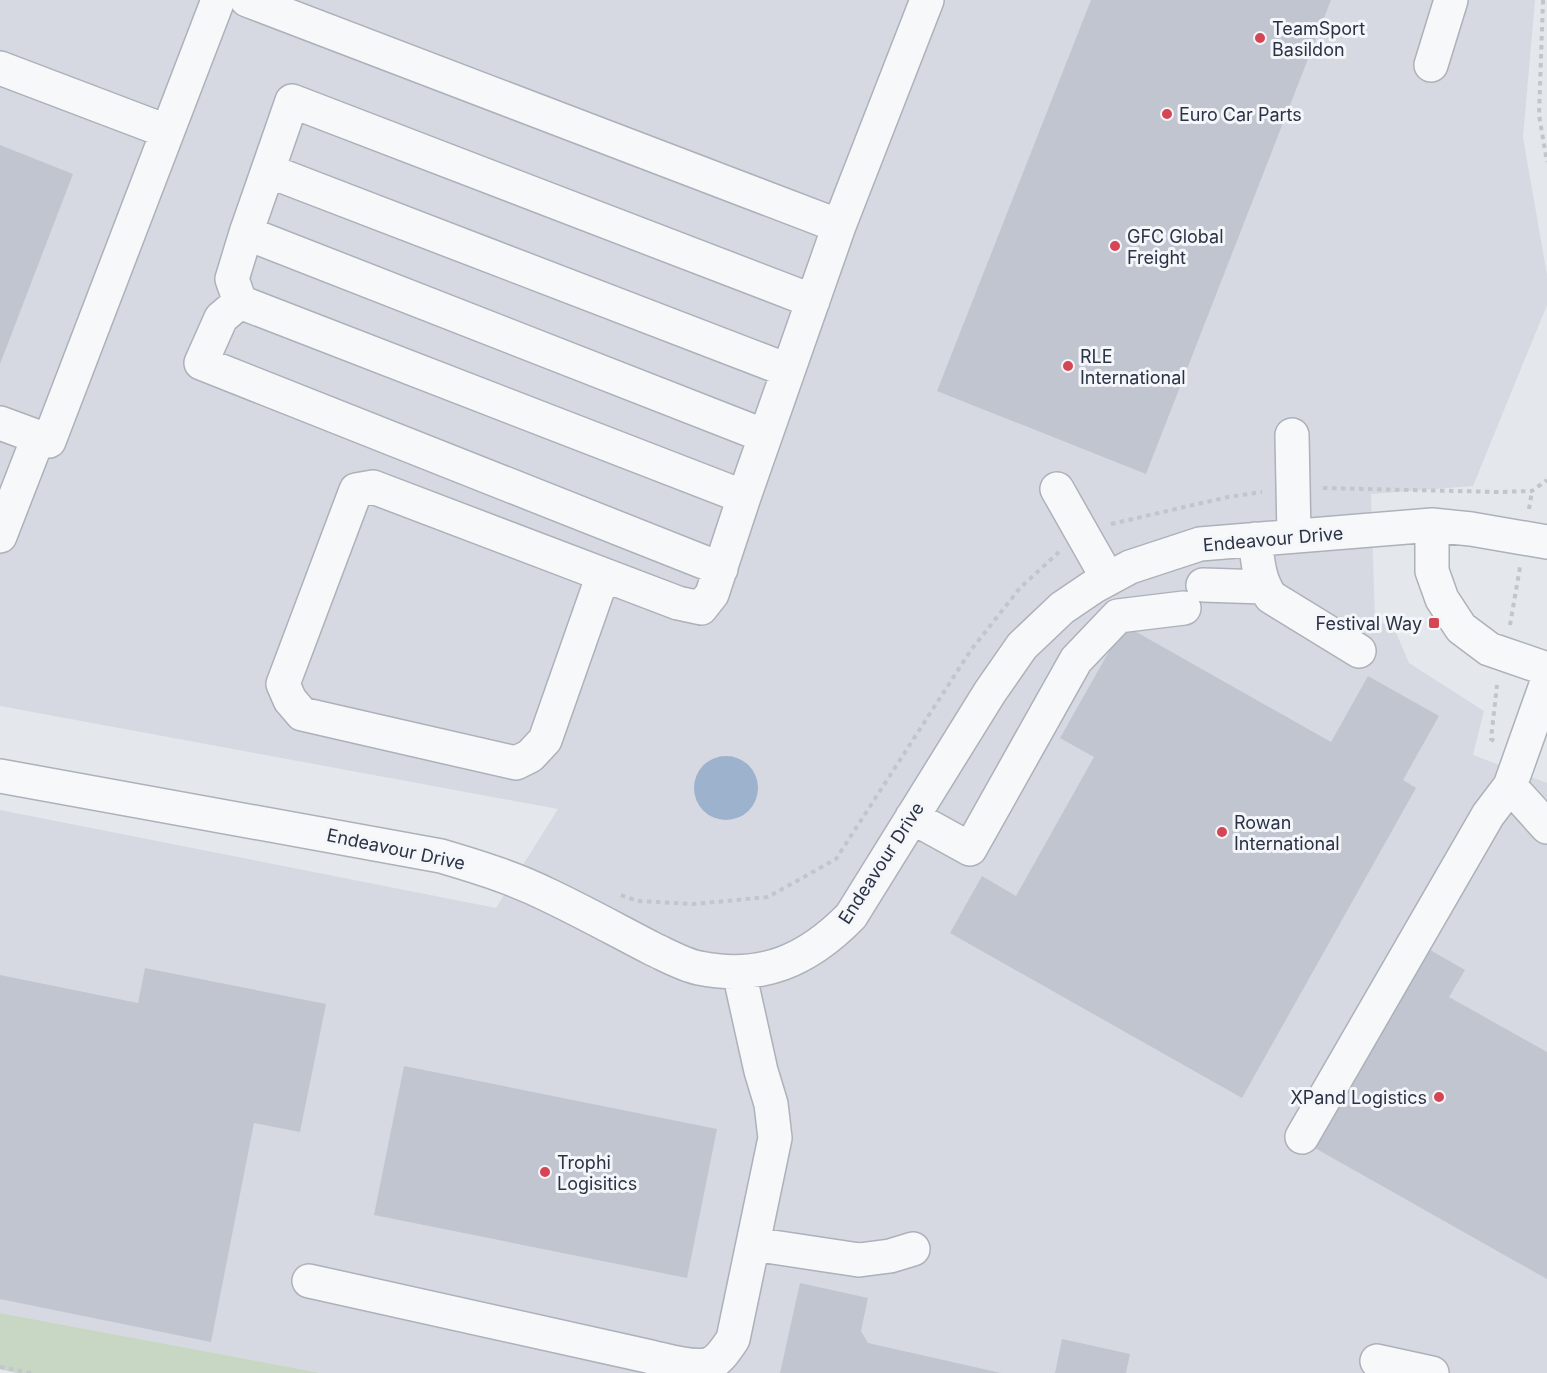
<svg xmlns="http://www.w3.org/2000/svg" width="1547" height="1373" viewBox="0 0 1547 1373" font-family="Inter,sans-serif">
  <rect width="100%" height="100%" fill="#e4e7ec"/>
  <path fill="#d6d9e1" d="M 0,0 L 1535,0 L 1523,137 L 1547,275 L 1547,305 L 1473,486 L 1371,494 L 1375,619 L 1395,630 L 1409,663 L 1484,711 L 1473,755 L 1547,783 L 1547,1373 L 321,1373 L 0,1313 L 0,810 L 496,908 L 558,809 L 0,706 Z"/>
  <path fill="#c8d6c4" d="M 0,1313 L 321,1373 L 16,1373 L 0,1369 Z"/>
  <path fill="#9db2cd" d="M694 788a32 32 0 1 1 64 0a32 32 0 1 1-64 0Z"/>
  <path fill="#c0c5cf" d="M 1091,0 L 1331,0 L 1146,474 L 937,391 Z
    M 0,145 L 73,174 L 0,364 Z
    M 1124,625 L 1331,742 L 1368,676 L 1439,716 L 1403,780 L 1416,788 L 1242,1098 L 950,933 L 982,876 L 1016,896 L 1094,757 L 1060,738 Z
    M 1418,943 L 1465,970 L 1449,997 L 1547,1052 L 1547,1279 L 1306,1143 Z
    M 145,968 L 326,1004 L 300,1132 L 254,1123 L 211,1342 L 0,1299 L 0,975 L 138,1003 Z
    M 404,1066 L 717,1129 L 687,1278 L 374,1215 Z
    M 800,1283 L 868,1298 L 861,1331 L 868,1343 L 1001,1373 L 780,1373 Z
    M 1062,1339 L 1130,1354 L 1126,1373 L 1055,1373 Z"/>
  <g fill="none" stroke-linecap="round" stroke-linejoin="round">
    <defs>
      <path id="minor" d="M 247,0 L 839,226 L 927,0
        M 1431,65 L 1451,0
        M 0,68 L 166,131
        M 269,171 L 787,370
        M 246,233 L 765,436
        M 240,302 L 744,497
        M 0,423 L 49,441 L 218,0
        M 1292,435 L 1294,536
        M 1057,489 L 1108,579
        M 1432,525 L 1432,571 L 1442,599 L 1461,628 L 1489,649 L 1547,669
        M 0,536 L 38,438
        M 1255,539 C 1258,560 1258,579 1271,597 L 1359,651
        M 721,569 L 201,363 L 221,318 L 240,302 L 232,279 L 246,233 L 292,101 L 813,301
        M 603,575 L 545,740 L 530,756 L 516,763 L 302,714 L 290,700 L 283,684 L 356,490 L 373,487 L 678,603 L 701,608 L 712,594 L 744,497 L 839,226
        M 1203,585 L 1264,587
        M 0,776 L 441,856 C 478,867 514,878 548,895 C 584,912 618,931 653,949 C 668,956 684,965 699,968 C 762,981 808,960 851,916 L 990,692 L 1022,646 L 1062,608 L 1093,587 L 1130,567 L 1200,544 L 1432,525 L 1471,529 L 1547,542
        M 1510,786 L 1547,827
        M 912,817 L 970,849 L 1076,660 L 1118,616 L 1184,608
        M 1302,1137 L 1488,815 L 1510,786 L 1547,682
        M 753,1244 L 859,1260 L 890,1256 L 913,1249
        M 309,1281 L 647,1356 C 665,1360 688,1368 706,1365 C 718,1363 727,1348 733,1339 L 775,1138 L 771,1104 L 761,1071 L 739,972
        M 1377,1361 L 1432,1373"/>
    </defs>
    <use href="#minor" stroke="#acb1ba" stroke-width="36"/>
    <path stroke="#c2c5cb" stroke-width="4" stroke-dasharray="4.5 4.5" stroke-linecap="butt" d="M 1543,0 L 1539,115 L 1547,162
      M 1323,488 L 1499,492 L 1532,491 L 1547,480
      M 1529,509 L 1532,491
      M 1111,524 L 1228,497 L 1262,492
      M 1510,625 L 1520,567
      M 1494,741 L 1491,739 L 1497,685
      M 621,895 L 637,901 L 694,904 L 768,897 L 836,859 L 971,650 L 1020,588 L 1059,552
      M 0,1367 L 31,1373"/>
    <use href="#minor" stroke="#f7f8fa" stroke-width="33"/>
  </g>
  <g fill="#d54553" stroke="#f4f6f9" stroke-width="2">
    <circle cx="1260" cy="38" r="6"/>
    <circle cx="1167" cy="114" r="6"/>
    <circle cx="1115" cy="246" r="6"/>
    <circle cx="1068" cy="366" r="6"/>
    <rect x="1428" y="617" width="12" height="12" rx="3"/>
    <circle cx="1222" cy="832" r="6"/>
    <circle cx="1439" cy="1097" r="6"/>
    <circle cx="545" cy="1172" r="6"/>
  </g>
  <g text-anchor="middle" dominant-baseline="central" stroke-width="6" stroke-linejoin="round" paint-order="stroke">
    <g font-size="18" fill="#2a3346" stroke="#f4f6f9" text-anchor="start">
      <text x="1272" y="28">TeamSport<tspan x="1272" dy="21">Basildon</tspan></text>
      <text x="1179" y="114">Euro Car Parts</text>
      <text x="1127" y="236">GFC Global<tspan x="1127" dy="21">Freight</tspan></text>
      <text x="1080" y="356">RLE<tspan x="1080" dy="21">International</tspan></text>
      <text x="1422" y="623" text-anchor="end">Festival Way</text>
      <text x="1234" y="822">Rowan<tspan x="1234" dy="21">International</tspan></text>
      <text x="1427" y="1097" text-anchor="end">XPand Logistics</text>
      <text x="557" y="1162">Trophi<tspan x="557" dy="21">Logisitics</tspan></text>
    </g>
    <g font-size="18" fill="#2a3346" stroke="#f4f6f9">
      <text transform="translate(1273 539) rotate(-5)">Endeavour Drive</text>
      <text transform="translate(396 849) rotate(12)">Endeavour Drive</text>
      <text transform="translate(881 863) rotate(-57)">Endeavour Drive</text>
    </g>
  </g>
</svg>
